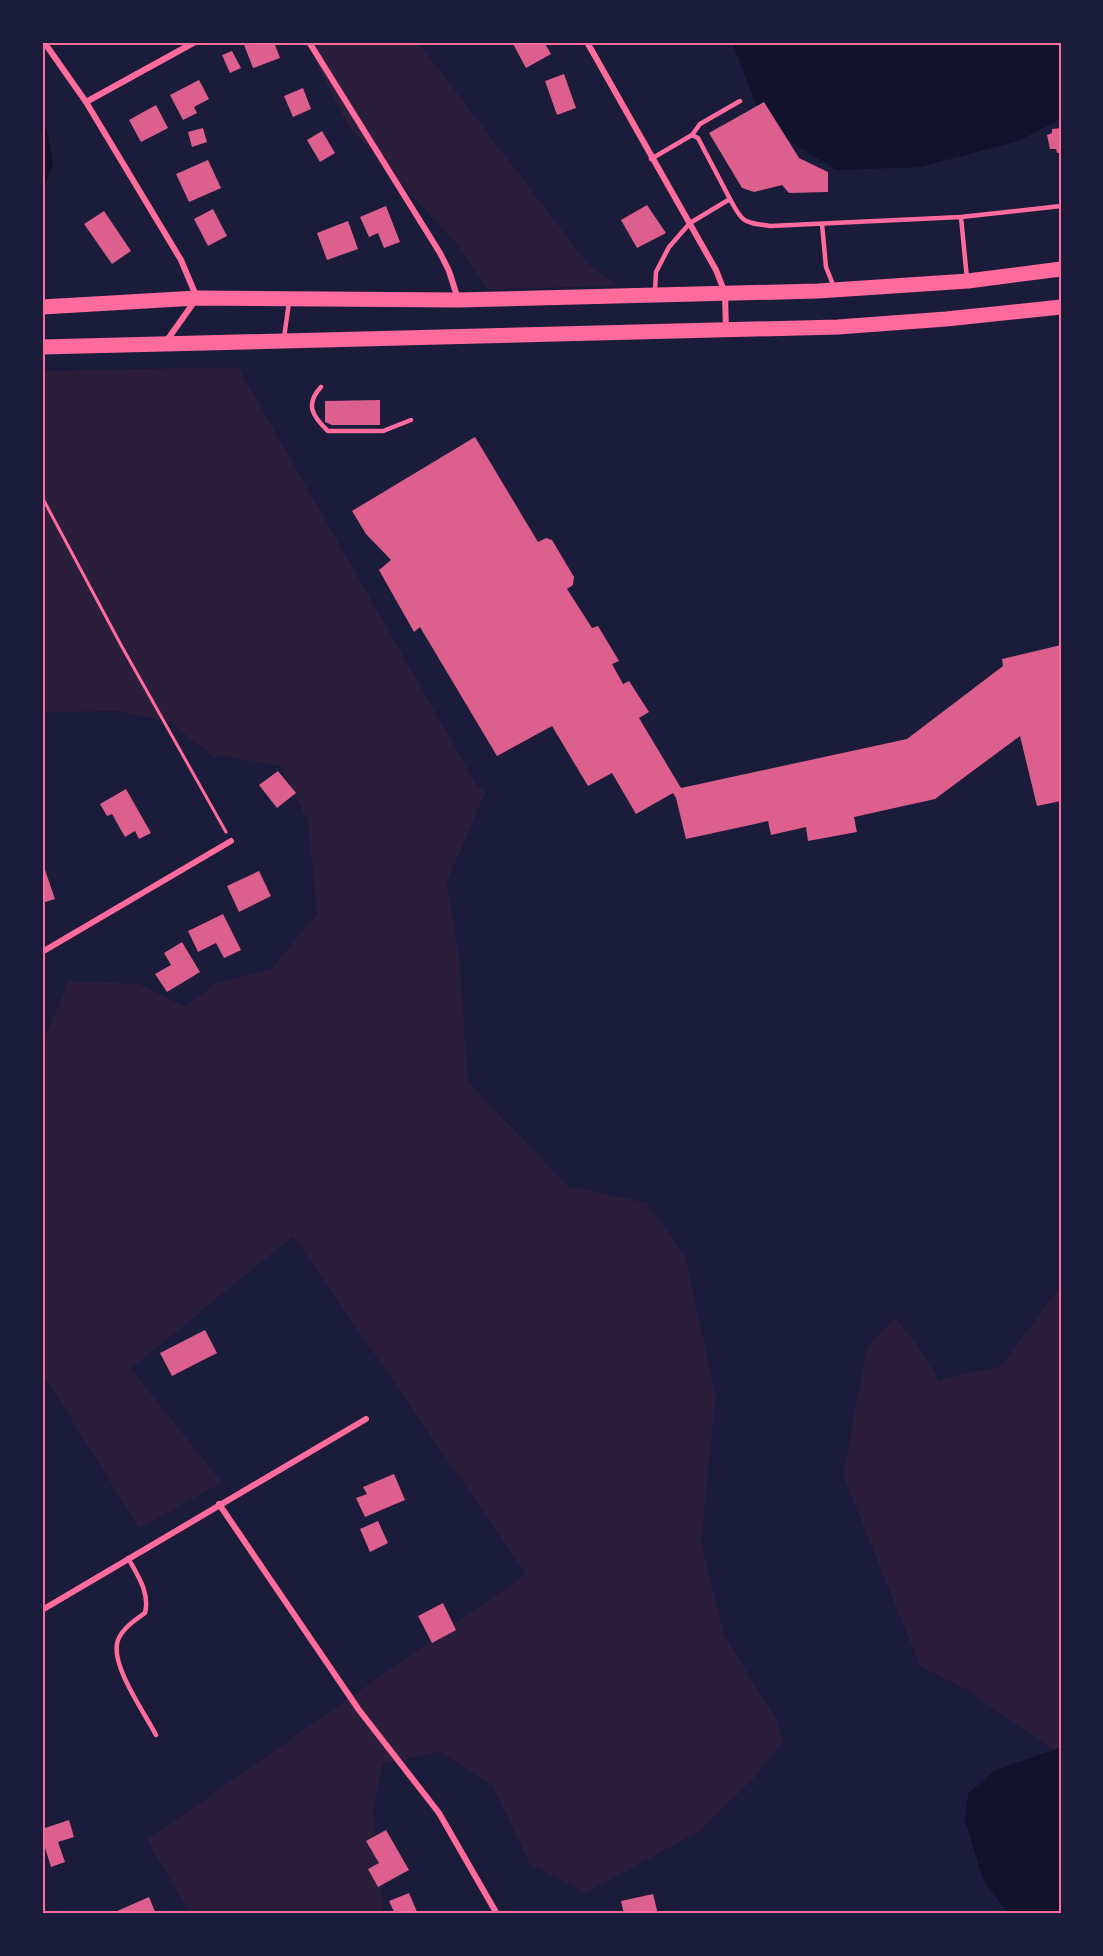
<svg xmlns="http://www.w3.org/2000/svg" width="1103" height="1956" viewBox="0 0 1103 1956" font-family="Rubik,sans-serif">
  <rect width="100%" height="100%" fill="#1b1b3a"/>
  <path fill="#2a1e3b" d="M 306,42 L 418,42 L 588,264 L 620,286 L 488,289 L 455,242 L 348,126 Z
    M 238,367 L 478,787 L 486,791 L 447,882 L 459,954 L 468,1082 L 568,1186 L 647,1203 L 685,1256 L 716,1396 L 701,1542 L 724,1634 L 777,1721 L 783,1740 L 757,1775 L 701,1830 L 586,1893 L 530,1864 L 492,1785 L 439,1751 L 383,1764 L 373,1810 L 384,1914 L 191,1914 L 147,1840 L 526,1574 L 293,1236 L 131,1369 L 222,1483 L 139,1528 L 42,1372 L 42,1044 L 69,981 L 139,984 L 185,1007 L 214,984 L 271,969 L 317,914 L 308,822 L 281,766 L 223,756 L 215,758 L 170,722 L 118,711 L 42,712 L 42,371 Z
    M 1061,1286 L 1061,1747 L 1054,1750 L 967,1690 L 920,1666 L 843,1475 L 867,1347 L 896,1318 L 915,1342 L 939,1380 L 1001,1366 Z"/>
  <path fill="#12122b" d="M 732,42 L 1061,42 L 1061,119 L 1018,141 L 920,167 L 836,170 L 764,125 Z
    M 42,119 L 47,130 L 53,163 L 42,196 Z
    M 1061,1747 L 1061,1914 L 1009,1914 L 984,1882 L 965,1820 L 968,1794 L 994,1771 Z"/>
  <path fill="#dd5f8e" d="M 243,42 L 274,42 L 280,58 L 253,68 Z
    M 512,42 L 544,42 L 551,54 L 526,68 Z
    M 232,51 L 241,68 L 230,73 L 222,55 Z
    M 564,74 L 576,108 L 557,115 L 545,81 Z
    M 199,80 L 209,99 L 194,107 L 197,113 L 183,120 L 170,95 Z
    M 303,88 L 311,109 L 293,117 L 284,96 Z
    M 764,102 L 799,158 L 828,172 L 828,192 L 789,193 L 782,185 L 754,192 L 742,188 L 709,133 Z
    M 156,105 L 168,128 L 141,142 L 129,120 Z
    M 203,128 L 207,142 L 192,147 L 188,132 Z
    M 1061,128 L 1061,152 L 1057,153 L 1056,149 L 1050,149 L 1047,135 L 1052,133 L 1052,129 Z
    M 322,131 L 335,153 L 320,162 L 307,140 Z
    M 208,160 L 221,188 L 189,202 L 176,174 Z
    M 647,205 L 666,233 L 637,248 L 621,220 Z
    M 386,206 L 400,242 L 384,248 L 378,233 L 369,237 L 360,217 Z
    M 213,209 L 227,236 L 208,246 L 194,219 Z
    M 104,211 L 131,251 L 112,264 L 84,224 Z
    M 348,221 L 358,249 L 327,260 L 317,233 Z
    M 380,400 L 380,425 L 332,425 L 325,422 L 325,401 Z
    M 475,437 L 538,542 L 546,538 L 552,540 L 574,577 L 573,585 L 567,589 L 592,628 L 598,626 L 619,661 L 612,664 L 623,684 L 629,681 L 649,712 L 639,718 L 681,788 L 907,739 L 1003,666 L 1002,659 L 1061,645 L 1061,801 L 1037,806 L 1020,736 L 935,799 L 854,817 L 857,832 L 808,841 L 806,827 L 771,835 L 768,821 L 686,839 L 676,798 L 673,793 L 636,814 L 612,773 L 588,786 L 552,726 L 497,756 L 420,627 L 414,632 L 379,570 L 391,560 L 366,534 L 352,511 Z
    M 278,771 L 296,793 L 277,808 L 259,785 Z
    M 126,789 L 151,833 L 139,839 L 135,831 L 125,837 L 112,814 L 107,816 L 100,804 Z
    M 44,867 L 55,899 L 42,903 L 42,868 Z
    M 259,871 L 271,896 L 239,912 L 227,886 Z
    M 223,914 L 241,950 L 224,958 L 216,943 L 198,952 L 188,931 Z
    M 182,942 L 200,972 L 167,992 L 155,974 L 171,965 L 164,953 Z
    M 205,1330 L 217,1353 L 172,1376 L 160,1353 Z
    M 394,1474 L 405,1500 L 365,1517 L 356,1498 L 367,1494 L 363,1487 Z
    M 378,1521 L 388,1543 L 370,1552 L 360,1529 Z
    M 443,1603 L 456,1630 L 432,1643 L 418,1616 Z
    M 69,1820 L 74,1837 L 58,1842 L 65,1862 L 51,1867 L 42,1838 L 42,1829 Z
    M 386,1830 L 409,1870 L 378,1887 L 368,1869 L 379,1863 L 366,1841 Z
    M 409,1893 L 418,1914 L 395,1914 L 389,1901 Z
    M 653,1894 L 658,1914 L 624,1914 L 621,1901 Z
    M 149,1897 L 156,1914 L 116,1914 L 115,1912 Z"/>
  <g fill="none" stroke-linecap="round" stroke-linejoin="round">
    <path stroke="#ff6b9d" stroke-width="3" d="M 42,497 L 121,645 L 226,832"/>
    <path stroke="#ff6b9d" stroke-width="4.5" d="M 692,135 L 700,124 L 740,101
      M 651,159 L 692,135 L 698,138 L 730,199 L 690,223 L 669,247 L 656,272 L 655,291
      M 730,199 C 743,224 744,222 770,226 L 961,217 L 967,279
      M 961,217 L 1061,206
      M 822,224 L 826,267 L 834,287
      M 284,338 L 289,302
      M 321,387 C 305,404 312,416 328,431 L 383,431 L 411,420
      M 128,1558 C 138,1576 150,1593 145,1613 C 135,1620 123,1628 118,1640 C 109,1664 145,1713 156,1735"/>
    <path stroke="#ff6b9d" stroke-width="6" d="M 44,42 L 86,102 L 181,260 L 197,298 L 165,343
      M 309,42 L 440,253 L 449,271 L 458,299
      M 587,42 L 716,270 L 725,293 L 726,331
      M 86,102 L 195,42
      M 42,952 L 231,841
      M 219,1504 L 359,1710 L 439,1813 L 497,1914
      M 42,1610 L 366,1419"/>
    <path stroke="#ff6b9d" stroke-width="15" d="M 42,307 L 197,298 L 458,300 L 818,291 L 968,281 L 1061,269
      M 42,347 L 838,327 L 946,319 L 1061,307"/>
  </g>
  <rect width="1103" height="1956" fill="none" stroke="#1b1b3a" stroke-width="87"/>
  <rect x="44" y="44" width="1016" height="1868" fill="none" stroke="#ff6b9d" stroke-width="2"/>
</svg>
